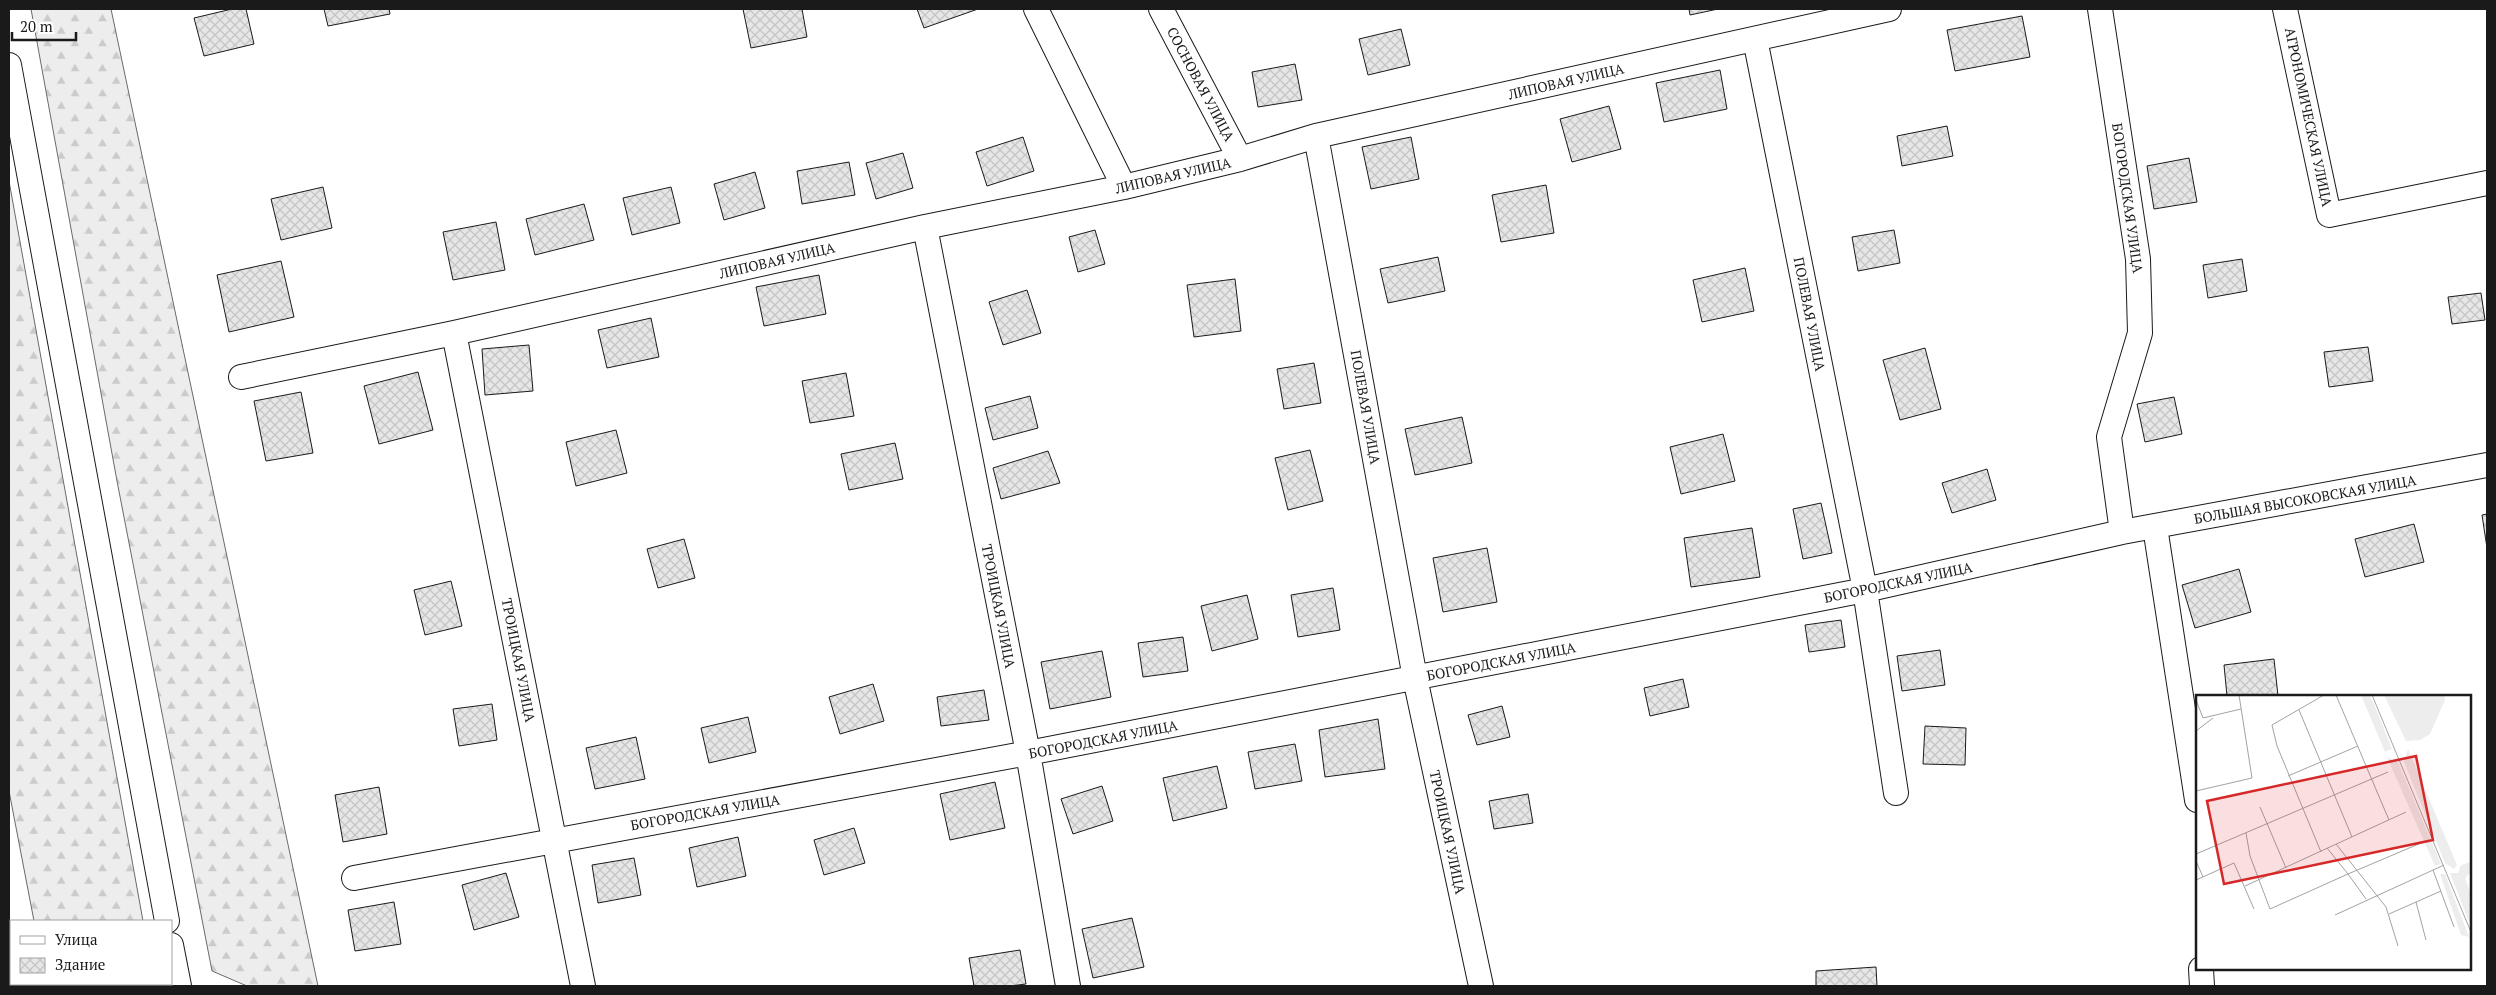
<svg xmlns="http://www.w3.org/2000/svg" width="2496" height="995" viewBox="0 0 2496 995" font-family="'PT Serif',serif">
  <defs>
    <pattern id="forest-firs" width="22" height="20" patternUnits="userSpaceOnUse" patternTransform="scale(1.25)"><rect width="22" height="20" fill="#ededed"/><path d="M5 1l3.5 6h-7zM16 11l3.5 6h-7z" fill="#cbcbcb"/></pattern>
    <pattern id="building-cross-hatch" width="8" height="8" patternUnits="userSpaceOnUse" patternTransform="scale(1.25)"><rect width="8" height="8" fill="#e6e6e6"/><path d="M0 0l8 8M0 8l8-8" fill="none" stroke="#c5c5c5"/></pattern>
  </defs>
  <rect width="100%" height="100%" fill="#fff"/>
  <path fill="url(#forest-firs)" stroke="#6a6a6a" d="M 31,9 L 111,9 L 318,986 L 247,986 L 212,971 L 117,481 Z
    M 9,181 L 143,921 L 34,921 L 9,791 Z
    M 46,984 L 139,984 L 137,986 L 46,986 Z"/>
  <path fill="url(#building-cross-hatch)" stroke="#1a1a1a" d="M 232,9 L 246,9 L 254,44 L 204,56 L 194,18 Z
    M 324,9 L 389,9 L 390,14 L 328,26 Z
    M 743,9 L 802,9 L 807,37 L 751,48 Z
    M 917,9 L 978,9 L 924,28 Z
    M 1689,9 L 1718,9 L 1690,15 Z
    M 2022,16 L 2030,57 L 1955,71 L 1947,30 Z
    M 1401,29 L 1410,65 L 1368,75 L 1359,39 Z
    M 1295,64 L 1302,100 L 1258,107 L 1252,72 Z
    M 1720,70 L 1727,109 L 1664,122 L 1656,83 Z
    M 1609,106 L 1621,149 L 1572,162 L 1560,119 Z
    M 1947,126 L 1953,156 L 1902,166 L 1897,136 Z
    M 1023,137 L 1034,171 L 987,186 L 976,152 Z
    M 1411,137 L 1419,179 L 1371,189 L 1362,147 Z
    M 903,153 L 913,188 L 876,199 L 866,163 Z
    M 2189,158 L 2197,202 L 2154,209 L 2147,166 Z
    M 849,162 L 855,195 L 802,204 L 797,171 Z
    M 755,172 L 765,208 L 724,220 L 714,184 Z
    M 1546,185 L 1554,233 L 1501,242 L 1492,195 Z
    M 323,187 L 332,228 L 281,240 L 271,199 Z
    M 671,187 L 680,223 L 632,235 L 623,198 Z
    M 584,204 L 594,240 L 535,255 L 526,219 Z
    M 496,222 L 505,270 L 453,280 L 443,232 Z
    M 1095,230 L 1105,264 L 1078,272 L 1069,237 Z
    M 1894,230 L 1900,263 L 1858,271 L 1852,237 Z
    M 1438,257 L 1445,291 L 1388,303 L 1380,269 Z
    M 2242,259 L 2247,291 L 2208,298 L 2203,265 Z
    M 281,261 L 294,317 L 229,332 L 217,275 Z
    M 1745,268 L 1754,311 L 1702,322 L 1693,280 Z
    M 819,275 L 826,314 L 764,326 L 756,287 Z
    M 1235,279 L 1241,331 L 1194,337 L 1187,285 Z
    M 1027,290 L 1041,333 L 1003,345 L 989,302 Z
    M 2481,293 L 2485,320 L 2452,324 L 2448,297 Z
    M 651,318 L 659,357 L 607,368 L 598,330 Z
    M 529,345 L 533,391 L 485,395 L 482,349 Z
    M 2368,347 L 2373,381 L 2329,387 L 2324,352 Z
    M 1925,348 L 1941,409 L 1900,420 L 1883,360 Z
    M 1314,363 L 1321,403 L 1284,409 L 1277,369 Z
    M 418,372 L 433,430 L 379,444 L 364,386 Z
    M 846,373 L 854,416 L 810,423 L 802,381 Z
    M 301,392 L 313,453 L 266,461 L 254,401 Z
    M 1030,396 L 1038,428 L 993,440 L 985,408 Z
    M 2174,397 L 2182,434 L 2145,442 L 2137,404 Z
    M 1462,417 L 1472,463 L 1415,475 L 1405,429 Z
    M 616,430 L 627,473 L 576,486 L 566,442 Z
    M 1723,434 L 1735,481 L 1681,494 L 1670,447 Z
    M 895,443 L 903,479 L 849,490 L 841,454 Z
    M 1310,450 L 1323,501 L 1288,510 L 1275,458 Z
    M 1048,451 L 1060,483 L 1001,499 L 993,468 Z
    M 1987,469 L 1996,500 L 1952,513 L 1942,483 Z
    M 1821,503 L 1832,553 L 1803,559 L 1793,509 Z
    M 2487,514 L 2487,548 L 2482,515 Z
    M 2414,524 L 2424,562 L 2365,577 L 2355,539 Z
    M 1752,528 L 1760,577 L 1691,587 L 1684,538 Z
    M 684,539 L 695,578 L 658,588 L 647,549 Z
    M 1487,548 L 1497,602 L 1443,612 L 1433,558 Z
    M 2239,569 L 2251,612 L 2195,628 L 2182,585 Z
    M 451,581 L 462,626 L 425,635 L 414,590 Z
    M 1333,588 L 1340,630 L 1298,637 L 1291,595 Z
    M 1247,595 L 1258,639 L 1212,651 L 1201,606 Z
    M 1841,620 L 1845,647 L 1809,652 L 1805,625 Z
    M 1183,637 L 1188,671 L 1143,677 L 1138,643 Z
    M 1940,650 L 1945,685 L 1902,691 L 1897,656 Z
    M 1102,651 L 1111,697 L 1050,709 L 1041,662 Z
    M 2274,659 L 2278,696 L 2227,696 L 2224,665 Z
    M 1683,679 L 1689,707 L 1650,716 L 1644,688 Z
    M 873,684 L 884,721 L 840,734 L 829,697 Z
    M 984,690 L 989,720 L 941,726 L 937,697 Z
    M 492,704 L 497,740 L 459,746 L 453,709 Z
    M 1502,706 L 1510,737 L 1477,745 L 1468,715 Z
    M 748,717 L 756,752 L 709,763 L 701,728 Z
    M 1378,719 L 1385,769 L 1325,777 L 1319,730 Z
    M 1925,726 L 1966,728 L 1965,765 L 1923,764 Z
    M 636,737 L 645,779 L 595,789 L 586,748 Z
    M 1295,744 L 1302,781 L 1255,789 L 1248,752 Z
    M 1217,766 L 1227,808 L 1173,821 L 1163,778 Z
    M 995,782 L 1005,828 L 950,840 L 940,794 Z
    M 1102,786 L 1113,821 L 1073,834 L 1061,799 Z
    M 379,787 L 387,834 L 343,842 L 335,795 Z
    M 1528,794 L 1533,823 L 1494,829 L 1489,801 Z
    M 854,828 L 865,863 L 824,875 L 814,840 Z
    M 738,837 L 746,876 L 697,887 L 689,848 Z
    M 634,858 L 641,895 L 598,903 L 592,865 Z
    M 506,873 L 519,917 L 474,930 L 462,885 Z
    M 394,902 L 401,944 L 355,951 L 348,910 Z
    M 1132,918 L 1144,967 L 1093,978 L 1082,929 Z
    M 1020,950 L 1026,984 L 1010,986 L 974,986 L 969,958 Z
    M 1876,967 L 1877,986 L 1816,986 L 1816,971 Z"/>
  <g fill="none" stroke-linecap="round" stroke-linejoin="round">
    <defs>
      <path id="minor" d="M 1036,9 L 1124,187
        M 1161,9 L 1240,159
        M 2100,9 L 2138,259 L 2140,333 L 2109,437 L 2122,532
        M 2285,9 L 2329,215 L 2487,183
        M 1755,39 L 1865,590 L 1896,793
        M 9,65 L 167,921
        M 1316,136 L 1415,678 L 1481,986
        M 925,227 L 1028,753 L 1068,986
        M 454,333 L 583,986
        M 241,377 L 454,333 L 925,227 L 1124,187 L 1240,159 L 1316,136 L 1889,9
        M 2155,527 L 2197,800
        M 354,878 L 1028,753 L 1865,590 L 2122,532 L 2487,465
        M 171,945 L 179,986
        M 2201,969 L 2202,986"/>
    </defs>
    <use href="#minor" stroke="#1a1a1a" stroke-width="26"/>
    <use href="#minor" stroke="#fff" stroke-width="24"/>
  </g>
  <g text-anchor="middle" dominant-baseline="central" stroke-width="4" stroke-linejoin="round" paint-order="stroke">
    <g font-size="14" fill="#1a1a1a" stroke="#fff">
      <text transform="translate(1566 81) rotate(-13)">ЛИПОВАЯ УЛИЦА</text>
      <text transform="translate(1201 84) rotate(62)">СОСНОВАЯ УЛИЦА</text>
      <text transform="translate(2309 117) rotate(78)">АГРОНОМИЧЕСКАЯ УЛИЦА</text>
      <text transform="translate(1173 175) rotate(-13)">ЛИПОВАЯ УЛИЦА</text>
      <text transform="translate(2128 198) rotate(82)">БОГОРОДСКАЯ УЛИЦА</text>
      <text transform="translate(777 260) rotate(-13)">ЛИПОВАЯ УЛИЦА</text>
      <text transform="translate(1810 314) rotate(79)">ПОЛЕВАЯ УЛИЦА</text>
      <text transform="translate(1366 407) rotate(80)">ПОЛЕВАЯ УЛИЦА</text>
      <text transform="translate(2305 499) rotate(-10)">БОЛЬШАЯ ВЫСОКОВСКАЯ УЛИЦА</text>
      <text transform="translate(1898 582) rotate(-12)">БОГОРОДСКАЯ УЛИЦА</text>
      <text transform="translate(999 606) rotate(79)">ТРОИЦКАЯ УЛИЦА</text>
      <text transform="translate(519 660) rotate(79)">ТРОИЦКАЯ УЛИЦА</text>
      <text transform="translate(1501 661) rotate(-11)">БОГОРОДСКАЯ УЛИЦА</text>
      <text transform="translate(1103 739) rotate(-11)">БОГОРОДСКАЯ УЛИЦА</text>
      <text transform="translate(705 812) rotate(-10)">БОГОРОДСКАЯ УЛИЦА</text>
      <text transform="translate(1448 832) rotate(78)">ТРОИЦКАЯ УЛИЦА</text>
    </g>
  </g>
  <g transform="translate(2196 695)">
    <rect width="275" height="275" fill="#fff"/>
    <path d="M 188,0 L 248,0 L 249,5 L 234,39 L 224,45 L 210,46 Z" fill="#ededed"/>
    <path d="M 165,0 L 173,0 L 178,9 L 196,54 L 189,57 ZM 212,54 L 261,170 L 258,174 L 249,168 L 208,67 ZM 191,62 L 202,67 L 245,169 L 239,171 ZM 275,167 L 275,177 L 269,183 L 275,199 L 275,232 L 254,178 L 262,178 L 265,170 ZM 244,179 L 249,179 L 273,242 L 265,240 Z" fill="#ededed"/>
    <path fill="none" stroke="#a3a3a3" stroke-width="1" d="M 140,0 L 193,125M 176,0 L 275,237M 0,5 L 7,23 L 45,14M 103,15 L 156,142M 0,36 L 17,23M 92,81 L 162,51M 0,96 L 56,83 L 43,0M 64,112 L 90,173M 50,138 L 54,161 L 74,214 L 152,179 L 131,153M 140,149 L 190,212 L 202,251M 125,157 L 81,51 L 76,30 L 128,0M 0,159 L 192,77M 0,166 L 7,182M 237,175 L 258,232M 0,185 L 38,168 L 58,214M 49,191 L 210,117M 170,204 L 152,179 L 225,148M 220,207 L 230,245M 193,219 L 245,196M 139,220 L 248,170"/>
    <path fill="#d62828" fill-opacity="0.15" stroke="#d62828" stroke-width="2.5" d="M 220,61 L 237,145 L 28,189 L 11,106 Z"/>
    <rect width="275" height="275" fill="none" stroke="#1a1a1a" stroke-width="2.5"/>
  </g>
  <rect width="2496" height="995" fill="none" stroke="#1a1a1a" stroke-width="20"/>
  <rect x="10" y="920" width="162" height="65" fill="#ffffff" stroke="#a3a3a3"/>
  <rect x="20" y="936" width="25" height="8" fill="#ffffff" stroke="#a3a3a3"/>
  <text x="55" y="945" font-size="15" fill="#1a1a1a">Улица</text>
  <rect x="20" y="958" width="25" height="15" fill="url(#building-cross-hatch)" stroke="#a3a3a3"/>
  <text x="55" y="970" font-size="15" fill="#1a1a1a">Здание</text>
  <path d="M12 32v8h64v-8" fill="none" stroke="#1a1a1a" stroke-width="2.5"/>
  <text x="20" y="32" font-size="15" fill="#1a1a1a" stroke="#ffffff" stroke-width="4" paint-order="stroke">20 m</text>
</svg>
